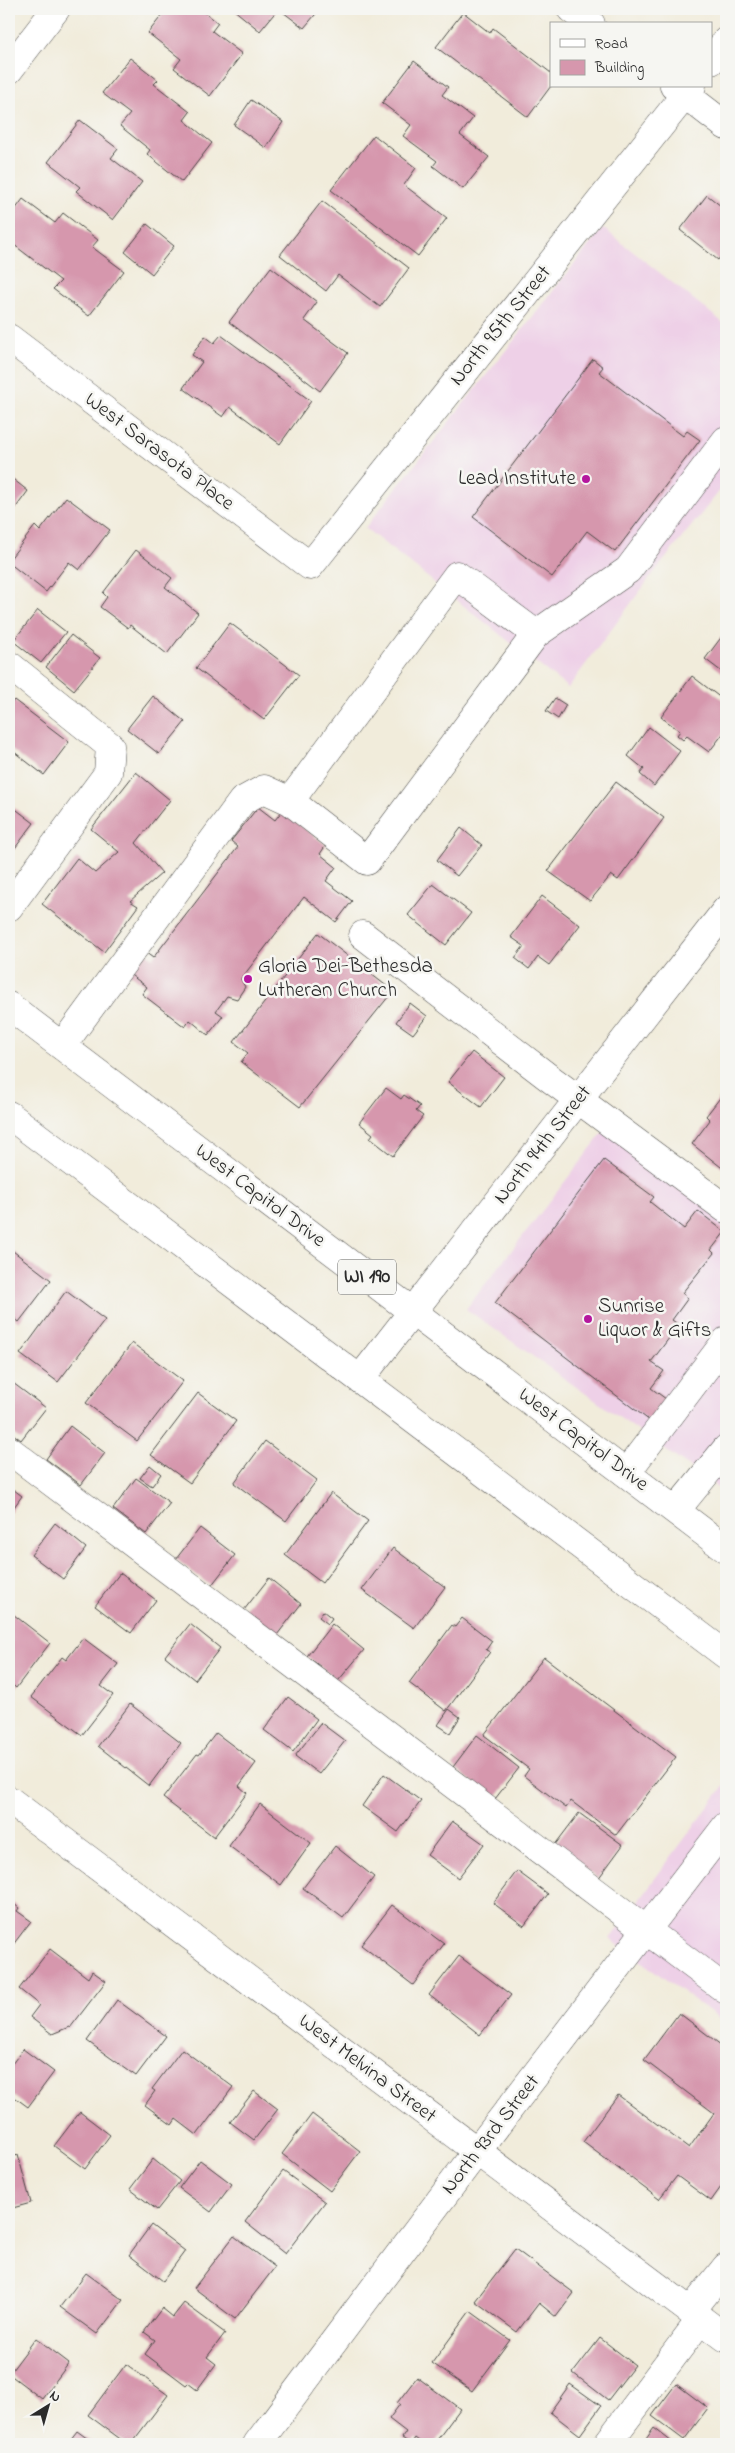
<svg xmlns="http://www.w3.org/2000/svg" width="735" height="2453" viewBox="0 0 735 2453" font-family="'Indie Flower',sans-serif">
  <rect width="100%" height="100%" fill="#f6f6f2"/>
  <filter id="ink" filterUnits="userSpaceOnUse"><feTurbulence type="fractalNoise" baseFrequency=".02" numOctaves="2"/><feDisplacementMap in="SourceGraphic" scale="10" xChannelSelector="R" yChannelSelector="G"/><feConvolveMatrix kernelMatrix="1 2 1 2 8 2 1 2 1" color-interpolation-filters="sRGB"/></filter>
  <filter id="wash" filterUnits="userSpaceOnUse"><feTurbulence type="fractalNoise" baseFrequency=".0096" numOctaves="4" result="noise"/><feDisplacementMap in="SourceGraphic" scale="20" xChannelSelector="R" yChannelSelector="G"/><feGaussianBlur stdDeviation="1.12" result="paint"/><feColorMatrix in="noise" values="0 0 0 0 0 0 0 0 0 0 0 0 0 0 0 0 0 1.4 0 .05"/><feComposite in="paint" operator="in"/></filter>
  <g filter="url(#wash)">
    <rect width="100%" height="100%" fill="#f1ecdb"/>
    <path fill="#eed0e7" d="M 603,228 L 726,325 L 726,483 L 649,579 L 568,688 L 365,528 Z
      M 615,1117 L 726,1204 L 726,1493 L 466,1309 Z
      M 726,1783 L 726,2023 L 610,1939 Z"/>
    <g id="blocks">
      <path fill="#d697ad" d="M 167,9 L 201,9 L 218,23 L 212,31 L 242,54 L 210,96 L 174,68 L 181,59 L 148,33 Z
        M 233,9 L 278,9 L 260,31 Z
        M 279,9 L 320,9 L 304,28 Z
        M 463,12 L 490,33 L 493,28 L 551,73 L 551,86 L 528,117 L 436,47 Z
        M 130,58 L 158,80 L 154,84 L 190,112 L 184,120 L 212,143 L 182,182 L 147,154 L 150,150 L 120,126 L 130,114 L 102,93 Z
        M 414,61 L 448,87 L 442,95 L 473,118 L 460,135 L 489,157 L 463,189 L 433,166 L 437,161 L 403,136 L 411,125 L 382,103 Z
        M 251,100 L 283,122 L 266,148 L 234,125 Z
        M 80,120 L 118,149 L 111,158 L 142,182 L 113,220 L 76,191 L 80,187 L 48,162 Z
        M 374,135 L 416,168 L 404,185 L 447,218 L 418,256 L 331,190 Z
        M 707,195 L 726,210 L 726,249 L 718,260 L 680,230 Z
        M 23,199 L 55,223 L 63,213 L 98,240 L 92,247 L 124,271 L 89,316 L 53,289 L 61,281 L 9,241 L 9,218 Z
        M 322,201 L 409,268 L 380,307 L 338,275 L 326,291 L 280,255 Z
        M 147,224 L 174,246 L 152,274 L 125,252 Z
        M 271,267 L 317,302 L 304,320 L 348,353 L 320,391 L 229,322 Z
        M 221,335 L 311,401 L 280,444 L 230,407 L 223,417 L 183,388 L 202,362 L 192,355 L 205,336 L 214,343 Z
        M 593,359 L 603,367 L 599,372 L 683,436 L 687,431 L 700,440 L 615,552 L 587,531 L 552,577 L 473,517 Z
        M 9,476 L 28,491 L 9,517 Z
        M 66,497 L 110,530 L 79,570 L 69,562 L 46,592 L 9,563 L 9,560 L 35,526 L 40,531 Z
        M 136,550 L 172,578 L 165,587 L 198,613 L 167,654 L 130,625 L 128,628 L 100,607 L 107,597 L 103,593 Z
        M 38,610 L 66,632 L 41,663 L 13,641 Z
        M 230,623 L 299,675 L 264,720 L 196,668 Z
        M 726,631 L 726,675 L 705,659 Z
        M 71,635 L 100,658 L 74,690 L 46,667 Z
        M 692,676 L 726,702 L 726,730 L 709,752 L 687,736 L 683,740 L 677,735 L 680,731 L 661,717 Z
        M 153,696 L 185,722 L 159,754 L 127,729 Z
        M 555,698 L 566,705 L 558,719 L 546,711 Z
        M 14,700 L 69,742 L 44,775 L 9,748 L 9,706 Z
        M 649,727 L 680,751 L 654,786 L 640,774 L 644,769 L 628,756 Z
        M 136,772 L 170,800 L 136,843 L 162,873 L 130,901 L 138,906 L 104,952 L 42,904 L 77,858 L 95,873 L 119,852 L 91,829 Z
        M 616,782 L 664,818 L 618,880 L 611,875 L 590,901 L 548,871 Z
        M 9,804 L 34,823 L 9,856 Z
        M 258,807 L 275,820 L 282,811 L 326,845 L 320,854 L 336,867 L 326,881 L 352,901 L 336,922 L 304,897 L 241,979 L 245,987 L 237,999 L 227,996 L 216,1011 L 223,1016 L 208,1035 L 190,1020 L 185,1027 L 142,994 L 147,987 L 128,973 L 145,952 L 153,958 L 238,847 L 231,841 Z
        M 461,828 L 482,845 L 457,876 L 437,860 Z
        M 433,884 L 471,913 L 446,945 L 408,915 Z
        M 542,896 L 580,925 L 549,965 L 538,957 L 529,969 L 515,958 L 524,946 L 511,937 Z
        M 318,933 L 393,991 L 300,1107 L 241,1062 L 248,1053 L 234,1042 Z
        M 410,1003 L 427,1016 L 413,1034 L 396,1022 Z
        M 472,1052 L 504,1077 L 481,1107 L 448,1082 Z
        M 386,1088 L 401,1099 L 404,1095 L 420,1106 L 416,1111 L 423,1116 L 393,1156 L 370,1138 L 373,1134 L 359,1123 Z
        M 726,1090 L 726,1171 L 692,1144 L 710,1120 L 706,1116 Z
        M 604,1160 L 654,1197 L 650,1202 L 684,1229 L 698,1211 L 725,1232 L 711,1250 L 714,1253 L 682,1293 L 688,1298 L 672,1320 L 679,1325 L 651,1362 L 664,1371 L 651,1388 L 666,1399 L 650,1421 L 495,1303 Z
        M 9,1248 L 51,1280 L 19,1322 L 9,1314 Z
        M 66,1291 L 105,1320 L 58,1382 L 20,1354 Z
        M 132,1343 L 183,1381 L 137,1441 L 86,1403 Z
        M 13,1383 L 46,1408 L 21,1440 L 9,1431 L 9,1389 Z
        M 198,1393 L 236,1421 L 190,1483 L 151,1455 Z
        M 70,1426 L 105,1453 L 81,1485 L 46,1459 Z
        M 265,1441 L 317,1480 L 286,1521 L 234,1483 Z
        M 150,1465 L 161,1474 L 152,1486 L 140,1478 Z
        M 136,1478 L 170,1503 L 146,1534 L 113,1509 Z
        M 9,1486 L 22,1496 L 9,1514 Z
        M 331,1493 L 368,1521 L 322,1583 L 285,1555 Z
        M 55,1523 L 86,1548 L 63,1579 L 31,1555 Z
        M 200,1528 L 235,1555 L 211,1586 L 176,1559 Z
        M 393,1548 L 445,1587 L 414,1628 L 362,1590 Z
        M 120,1573 L 156,1600 L 131,1633 L 95,1606 Z
        M 269,1578 L 301,1604 L 277,1635 L 244,1610 Z
        M 9,1611 L 50,1643 L 16,1688 L 9,1682 Z
        M 323,1611 L 332,1618 L 328,1624 L 319,1617 Z
        M 462,1618 L 492,1641 L 486,1650 L 490,1652 L 446,1711 L 409,1683 L 452,1625 L 455,1627 Z
        M 190,1624 L 220,1648 L 195,1680 L 165,1656 Z
        M 332,1624 L 364,1650 L 338,1681 L 307,1656 Z
        M 83,1638 L 118,1664 L 101,1686 L 113,1695 L 82,1735 L 31,1697 L 62,1657 L 66,1660 Z
        M 544,1657 L 676,1757 L 616,1835 L 571,1801 L 566,1808 L 524,1776 L 529,1769 L 484,1735 Z
        M 288,1697 L 317,1719 L 293,1752 L 264,1730 Z
        M 130,1704 L 181,1743 L 149,1786 L 98,1746 Z
        M 449,1709 L 460,1717 L 450,1733 L 438,1725 Z
        M 321,1723 L 345,1741 L 319,1774 L 295,1756 Z
        M 216,1733 L 256,1763 L 239,1786 L 247,1793 L 214,1837 L 163,1798 L 197,1754 L 199,1755 Z
        M 477,1735 L 519,1768 L 495,1799 L 453,1767 Z
        M 384,1774 L 421,1801 L 398,1832 L 362,1806 Z
        M 260,1804 L 311,1843 L 281,1885 L 229,1846 Z
        M 579,1813 L 623,1845 L 598,1879 L 554,1846 Z
        M 452,1821 L 484,1844 L 458,1878 L 427,1855 Z
        M 335,1846 L 374,1877 L 343,1918 L 303,1888 Z
        M 517,1871 L 548,1894 L 524,1926 L 493,1903 Z
        M 9,1900 L 19,1908 L 17,1911 L 31,1921 L 9,1950 Z
        M 392,1905 L 444,1944 L 413,1985 L 361,1945 Z
        M 50,1949 L 88,1978 L 92,1971 L 106,1981 L 70,2028 L 69,2027 L 52,2034 L 30,2017 L 39,2005 L 19,1989 Z
        M 459,1956 L 511,1995 L 480,2035 L 429,1995 Z
        M 117,2000 L 166,2036 L 136,2076 L 87,2041 Z
        M 679,2013 L 726,2049 L 726,2180 L 711,2201 L 677,2176 L 659,2199 L 583,2142 L 618,2095 L 689,2148 L 714,2113 L 644,2060 Z
        M 23,2049 L 54,2072 L 28,2107 L 9,2093 L 9,2068 Z
        M 182,2049 L 233,2087 L 197,2135 L 176,2119 L 172,2125 L 145,2105 L 155,2091 L 152,2089 Z
        M 254,2091 L 278,2109 L 254,2140 L 230,2122 Z
        M 80,2112 L 110,2135 L 85,2169 L 54,2146 Z
        M 312,2114 L 360,2151 L 330,2191 L 282,2154 Z
        M 18,2155 L 31,2203 L 9,2209 L 9,2158 Z
        M 153,2159 L 180,2181 L 157,2210 L 130,2189 Z
        M 200,2160 L 232,2184 L 211,2212 L 179,2188 Z
        M 283,2171 L 325,2202 L 285,2254 L 245,2222 Z
        M 151,2225 L 185,2251 L 163,2281 L 129,2255 Z
        M 234,2236 L 275,2267 L 235,2319 L 194,2288 Z
        M 515,2249 L 574,2293 L 556,2317 L 539,2303 L 517,2332 L 475,2301 Z
        M 86,2273 L 123,2300 L 97,2334 L 60,2307 Z
        M 184,2303 L 225,2333 L 207,2357 L 216,2364 L 197,2390 L 188,2383 L 186,2385 L 145,2354 L 155,2340 L 144,2332 L 162,2308 L 173,2317 Z
        M 470,2311 L 510,2340 L 472,2391 L 432,2363 Z
        M 36,2338 L 69,2363 L 42,2399 L 9,2374 Z
        M 600,2338 L 635,2365 L 608,2400 L 573,2373 Z
        M 126,2364 L 168,2395 L 131,2444 L 127,2444 L 88,2415 Z
        M 417,2377 L 460,2409 L 434,2444 L 423,2444 L 415,2438 L 411,2444 L 402,2438 L 406,2432 L 389,2419 L 400,2404 L 397,2403 Z
        M 570,2384 L 601,2406 L 580,2435 L 550,2412 Z
        M 676,2384 L 708,2408 L 684,2440 L 652,2416 Z
        M 654,2428 L 672,2442 L 670,2444 L 653,2444 L 646,2439 Z
        M 77,2431 L 95,2444 L 67,2444 Z"/>
    </g>
  </g>
  <g filter="url(#ink)">
    <use href="#blocks" fill-opacity="0" stroke="#494845" stroke-width="1"/>
    <g fill="none" stroke-linecap="round" stroke-linejoin="round">
      <defs>
        <path id="minor" d="M 571,9 L 591,24
          M 711,61 L 726,41
          M 9,70 L 56,9
          M 674,86 L 726,126
          M 9,338 L 310,566 L 692,86
          M 536,634 L 628,570 L 726,440
          M 9,665 L 110,746 L 108,773 L 9,907
          M 363,935 L 548,1077 L 726,1209
          M 62,1046 L 242,801 L 264,789 L 290,801 L 457,575 L 536,634 L 367,861 L 290,801
          M 360,1379 L 726,910
          M 9,1450 L 726,1990
          M 626,1473 L 726,1341
          M 676,1510 L 726,1449
          M 9,1800 L 726,2338
          M 691,2311 L 726,2267
          M 257,2444 L 477,2151 L 726,1826
          M 607,2444 L 701,2319"/>
        <path id="major" d="M 9,1006 L 726,1549
          M 9,1115 L 726,1655"/>
      </defs>
      <use href="#minor" stroke="#494845" stroke-width="29"/>
      <use href="#major" stroke="#494845" stroke-width="29"/>
      <use href="#minor" stroke="#fff" stroke-width="28"/>
      <use href="#major" stroke="#fff" stroke-width="28"/>
    </g>
  </g>
  <g fill="#b5179e" stroke="#f6f6f2" stroke-width="2">
    <circle cx="586" cy="479" r="5"/>
    <circle cx="248" cy="979" r="5"/>
    <circle cx="588" cy="1319" r="5"/>
  </g>
  <g text-anchor="middle" dominant-baseline="central" stroke-width="5" stroke-linejoin="round" paint-order="stroke">
    <rect fill="#f6f6f2" stroke="#686867" stroke-width="1" x="338" y="1259.5" width="58" height="35" rx="4"/>
    <g font-size="20" font-weight="bold" fill="#2b2b2b">
      <text x="367" y="1277">WI 190</text>
    </g>
    <g font-size="21" fill="#2b2b2b" stroke="#f6f6f2">
      <text transform="translate(501 326) rotate(-51)">North 95th Street</text>
      <text transform="translate(159 452) rotate(37)">West Sarasota Place</text>
      <text transform="translate(543 1145) rotate(-52)">North 94th Street</text>
      <text transform="translate(260 1196) rotate(37)">West Capitol Drive</text>
      <text transform="translate(583 1440) rotate(37)">West Capitol Drive</text>
      <text transform="translate(367 2069) rotate(37)">West Melvina Street</text>
      <text transform="translate(491 2135) rotate(-52)">North 93rd Street</text>
    </g>
    <g font-size="21" fill="#2b2b2b" stroke="#f6f6f2" text-anchor="start">
      <text x="576" y="479" text-anchor="end">Lead Institute</text>
      <text x="258" y="967">Gloria Dei-Bethesda<tspan x="258" dy="24">Lutheran Church</tspan></text>
      <text x="598" y="1307">Sunrise<tspan x="598" dy="24">Liquor &amp; Gifts</tspan></text>
    </g>
  </g>
  <rect width="735" height="2453" fill="none" stroke="#f6f6f2" stroke-width="30"/>
  <rect x="550" y="22" width="162" height="65" fill="#f6f6f2" stroke="#a5a5a2"/>
  <rect x="560" y="39" width="25" height="8" fill="#ffffff" stroke="#a5a5a2"/>
  <text x="595" y="48" font-size="15" fill="#2b2b2b">Road</text>
  <rect x="560" y="60" width="25" height="15" fill="#d697ad" stroke="#a5a5a2"/>
  <text x="595" y="72" font-size="15" fill="#2b2b2b">Building</text>
  <g transform="translate(48 2406) rotate(37)" stroke="#f6f6f2" stroke-width="4" paint-order="stroke">
  <path d="M0-4L9 19L0 12L-9 19Z" fill="#2b2b2b"/>
  <text y="-8" font-size="14" font-weight="bold" text-anchor="middle" fill="#2b2b2b">N</text>
  </g>
</svg>
